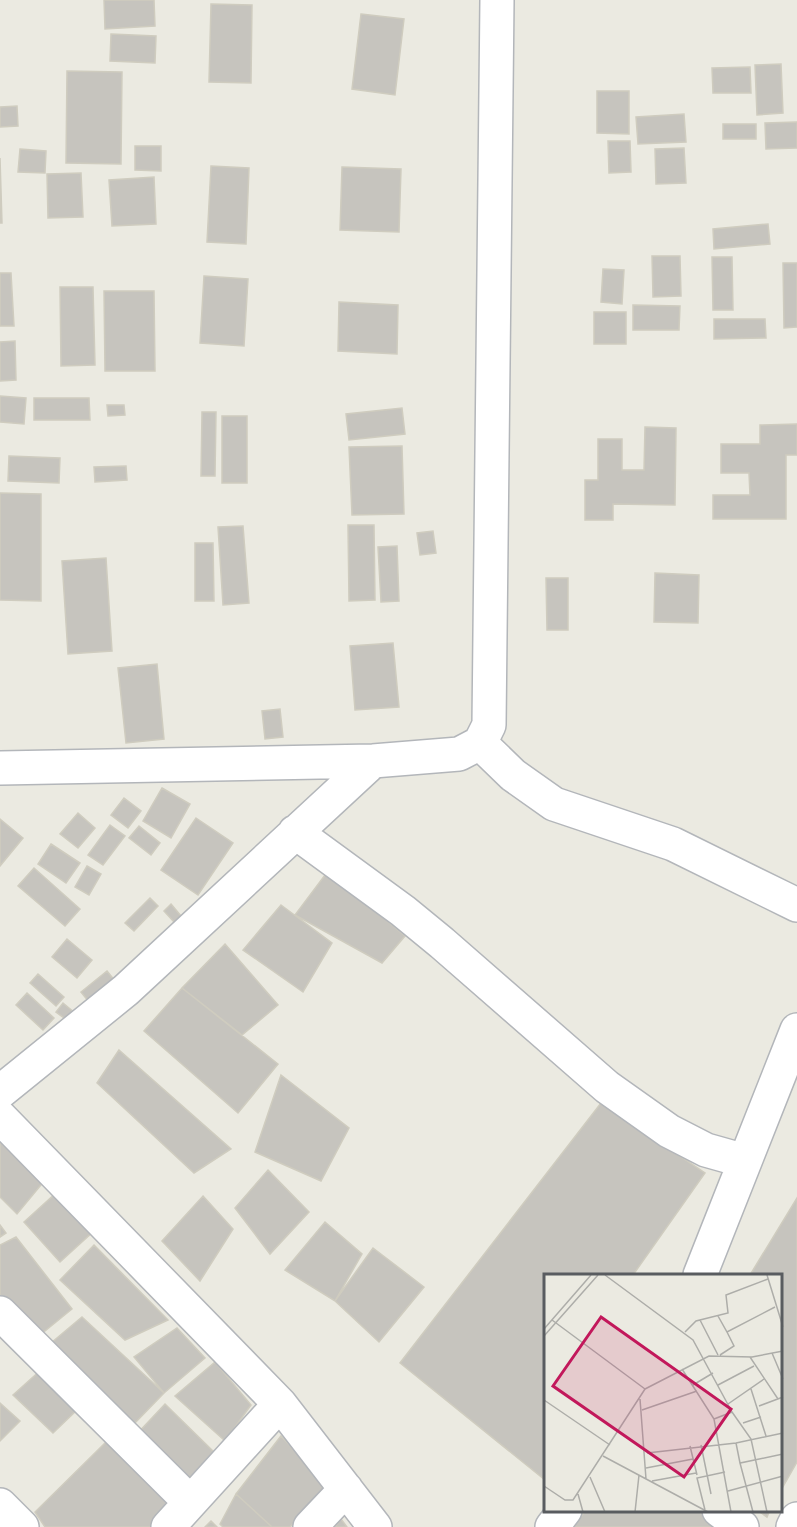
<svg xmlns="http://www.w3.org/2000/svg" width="797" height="1527" viewBox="0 0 797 1527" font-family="'Fira Sans Condensed',sans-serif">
  <rect width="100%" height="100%" fill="#ebeae1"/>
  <path fill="#c6c4be" stroke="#cfccbf" stroke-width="1.5" d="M 104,0 L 154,0 L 155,26 L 105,29 Z
    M 211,4 L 252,5 L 251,83 L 209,82 Z
    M 361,14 L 404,19 L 395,95 L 352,89 Z
    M 111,34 L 156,36 L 155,63 L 110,61 Z
    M 781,64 L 783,113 L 757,115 L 755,65 Z
    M 750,67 L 751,93 L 713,93 L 712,68 Z
    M 67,71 L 122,72 L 121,164 L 66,163 Z
    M 597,91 L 629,91 L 629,134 L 597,133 Z
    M 17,106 L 18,126 L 0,127 L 0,107 Z
    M 684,114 L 686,142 L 638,144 L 636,117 Z
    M 797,122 L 797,148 L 766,149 L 765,123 Z
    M 723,124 L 756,124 L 756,139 L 723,139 Z
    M 608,141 L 630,141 L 631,172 L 609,173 Z
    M 135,146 L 161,146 L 161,171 L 135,170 Z
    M 684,148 L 686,183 L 656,184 L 655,149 Z
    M 20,149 L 46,151 L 45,173 L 18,172 Z
    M 0,158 L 2,223 L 0,223 Z
    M 211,166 L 249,168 L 246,244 L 207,242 Z
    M 342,167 L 401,169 L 399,232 L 340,230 Z
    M 81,173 L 83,217 L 48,218 L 47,174 Z
    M 154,177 L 156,224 L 112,226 L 109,180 Z
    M 768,224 L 770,244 L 714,249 L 713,229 Z
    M 652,256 L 680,256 L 681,296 L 653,297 Z
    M 712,257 L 732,257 L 733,310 L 713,310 Z
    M 783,263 L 797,263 L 797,327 L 784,328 Z
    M 603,269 L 624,270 L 622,304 L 601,302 Z
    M 0,273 L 11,273 L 14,326 L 0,326 Z
    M 204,276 L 248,279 L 244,346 L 200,343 Z
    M 60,287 L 93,287 L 95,365 L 61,366 Z
    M 104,291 L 154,291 L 155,371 L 105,371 Z
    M 339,302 L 398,305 L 397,354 L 338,351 Z
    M 633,305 L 680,306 L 679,330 L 633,330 Z
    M 594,312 L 626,312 L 626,344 L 594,344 Z
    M 714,319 L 765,319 L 766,338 L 714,339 Z
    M 15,341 L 16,380 L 0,381 L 0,342 Z
    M 0,396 L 26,398 L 24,424 L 0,422 Z
    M 34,398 L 89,398 L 90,420 L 34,420 Z
    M 107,405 L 124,405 L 125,415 L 108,416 Z
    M 402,408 L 405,434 L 349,440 L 346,414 Z
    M 202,412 L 216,412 L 215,476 L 201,476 Z
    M 222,416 L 247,416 L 247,483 L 222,483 Z
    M 797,424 L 797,455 L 786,455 L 786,519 L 713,519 L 713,495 L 750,495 L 749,473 L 721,473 L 721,444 L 760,444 L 760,425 Z
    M 645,427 L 676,428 L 675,505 L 613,504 L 613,520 L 585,520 L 585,480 L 598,480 L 598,439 L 622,439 L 622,470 L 644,470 Z
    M 402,446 L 404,514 L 352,515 L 349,447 Z
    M 9,456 L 60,458 L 59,483 L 8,481 Z
    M 126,466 L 127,480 L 95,482 L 94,467 Z
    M 0,493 L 41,494 L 41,601 L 0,600 Z
    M 348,525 L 374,525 L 375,600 L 349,601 Z
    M 243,526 L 249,603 L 223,605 L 218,527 Z
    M 433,531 L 436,553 L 420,555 L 417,533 Z
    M 195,543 L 213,543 L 214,601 L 195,601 Z
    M 397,546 L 399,601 L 381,602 L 378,547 Z
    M 106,558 L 112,651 L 68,654 L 62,561 Z
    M 655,573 L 699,575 L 698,623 L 654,622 Z
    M 546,578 L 568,578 L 568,630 L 547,630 Z
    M 393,643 L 399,707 L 355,710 L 350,646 Z
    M 157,664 L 164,739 L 126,743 L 118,668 Z
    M 280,709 L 283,737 L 265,739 L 262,711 Z
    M 162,788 L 190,804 L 171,838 L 143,821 Z
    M 124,798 L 141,811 L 128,828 L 111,815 Z
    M 78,813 L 95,828 L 78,848 L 60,834 Z
    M 196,818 L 233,843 L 198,895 L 161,870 Z
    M 0,819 L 23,838 L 0,866 Z
    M 110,825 L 125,836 L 103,865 L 88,855 Z
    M 139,826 L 160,843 L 151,855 L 129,838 Z
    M 51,844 L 80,863 L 66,883 L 38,864 Z
    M 87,866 L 101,874 L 89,895 L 75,887 Z
    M 34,868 L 80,909 L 65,926 L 18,886 Z
    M 328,871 L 405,936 L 382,963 L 295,915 Z
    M 150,898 L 158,906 L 134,931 L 125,923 Z
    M 171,904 L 181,916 L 174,922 L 164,911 Z
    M 281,905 L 332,943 L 303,992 L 243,950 Z
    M 67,939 L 92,960 L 77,978 L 52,957 Z
    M 225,944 L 278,1005 L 242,1035 L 182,988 Z
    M 107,971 L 115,981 L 89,1002 L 81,992 Z
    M 38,974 L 64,997 L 56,1006 L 30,983 Z
    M 182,988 L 278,1064 L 238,1113 L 144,1031 Z
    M 27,993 L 54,1018 L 43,1030 L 16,1005 Z
    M 63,1003 L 75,1013 L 68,1021 L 56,1012 Z
    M 119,1050 L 231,1149 L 194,1173 L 97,1083 Z
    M 281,1075 L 349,1128 L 321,1181 L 255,1152 Z
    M 601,1103 L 705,1173 L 633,1275 L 545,1275 L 545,1480 L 400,1363 Z
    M 0,1138 L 45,1180 L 17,1214 L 0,1197 Z
    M 268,1170 L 309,1212 L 270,1254 L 235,1208 Z
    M 57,1192 L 94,1231 L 60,1262 L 24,1222 Z
    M 203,1196 L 233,1229 L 200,1281 L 162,1241 Z
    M 797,1198 L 797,1462 L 780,1492 L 780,1275 L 750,1275 Z
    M 325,1222 L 362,1254 L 335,1301 L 285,1270 Z
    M 0,1225 L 6,1233 L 0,1237 Z
    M 16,1237 L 72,1309 L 40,1335 L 0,1295 L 0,1245 Z
    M 94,1245 L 168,1320 L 125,1340 L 60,1280 Z
    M 373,1248 L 424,1287 L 379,1342 L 335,1301 Z
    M 82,1317 L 164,1393 L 134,1424 L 51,1343 Z
    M 177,1328 L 205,1358 L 164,1393 L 134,1357 Z
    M 215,1362 L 251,1405 L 225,1441 L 175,1396 Z
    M 43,1368 L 76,1411 L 53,1433 L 13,1395 Z
    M 0,1403 L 20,1421 L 0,1441 Z
    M 165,1404 L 214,1452 L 190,1482 L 135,1436 Z
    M 281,1436 L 328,1486 L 290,1527 L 272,1527 L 236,1494 Z
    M 108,1440 L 171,1505 L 151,1527 L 45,1527 L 35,1512 Z
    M 236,1494 L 272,1527 L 223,1527 L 220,1524 Z
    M 586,1510 L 697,1510 L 721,1527 L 573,1527 Z
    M 757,1510 L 770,1510 L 767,1517 Z
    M 341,1519 L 347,1527 L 335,1527 Z
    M 211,1521 L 217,1527 L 205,1527 Z"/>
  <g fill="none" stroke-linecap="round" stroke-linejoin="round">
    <defs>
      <path id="minor" d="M 480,743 L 513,775 L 554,804 L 673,844 L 797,905
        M 0,768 L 373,761 L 459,754 L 480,743 L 489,725 L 497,0
        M 295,832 L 403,911 L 442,943 L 607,1087 L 669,1131 L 706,1150 L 745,1161
        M 0,1092 L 126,990 L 373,761
        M 0,1117 L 280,1404 L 375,1527
        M 700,1275 L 797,1030
        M 0,1313 L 190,1502
        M 0,1505 L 22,1527
        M 719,1510 L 742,1527
        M 168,1527 L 280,1404
        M 310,1527 L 346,1489
        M 552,1527 L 565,1510
        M 793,1527 L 797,1519"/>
    </defs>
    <use href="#minor" stroke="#b3b6ba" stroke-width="36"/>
    <use href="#minor" stroke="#fff" stroke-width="33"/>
  </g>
  <g transform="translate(544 1274)">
    <rect width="238" height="238" fill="#ebeae1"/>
    <path fill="none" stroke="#adada9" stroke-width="1.5" d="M 61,1 L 149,66 L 188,138 L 170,145M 223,1 L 239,53M 174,42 L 183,58 L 231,33M 8,46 L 101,115M 156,46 L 174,81M 0,55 L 47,1M 141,58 L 152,47 L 184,39 L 182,21 L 224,5M 0,62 L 54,1M 228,79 L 239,105M 176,81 L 190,72 L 183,58M 206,83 L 234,125M 138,95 L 170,145 L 187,238M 149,111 L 169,99M 174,111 L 210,92M 101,115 L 165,82 L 208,83 L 239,77M 207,115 L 222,162M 96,125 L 102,205M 0,126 L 66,171M 184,130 L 220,105M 215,132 L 239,123M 98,136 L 153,117M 188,138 L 207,165 L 223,238M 199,149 L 217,143M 192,169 L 196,189 L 239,180M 157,171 L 167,220M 146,172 L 153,201M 103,179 L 192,169 L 239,159M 59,182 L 164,238M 196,189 L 209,238M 102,194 L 149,185M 46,203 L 61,238M 108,207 L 152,199M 0,212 L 21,226 L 29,226 L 101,115M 184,217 L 239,202M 34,220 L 39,238M 161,236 L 153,204 L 181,198M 91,238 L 95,201"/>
    <path fill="#c2185b" fill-opacity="0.15" stroke="#c2185b" stroke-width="3" d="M 57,43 L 187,135 L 140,203 L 9,112 Z"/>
    <rect width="238" height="238" fill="none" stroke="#595c60" stroke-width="3"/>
  </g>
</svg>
